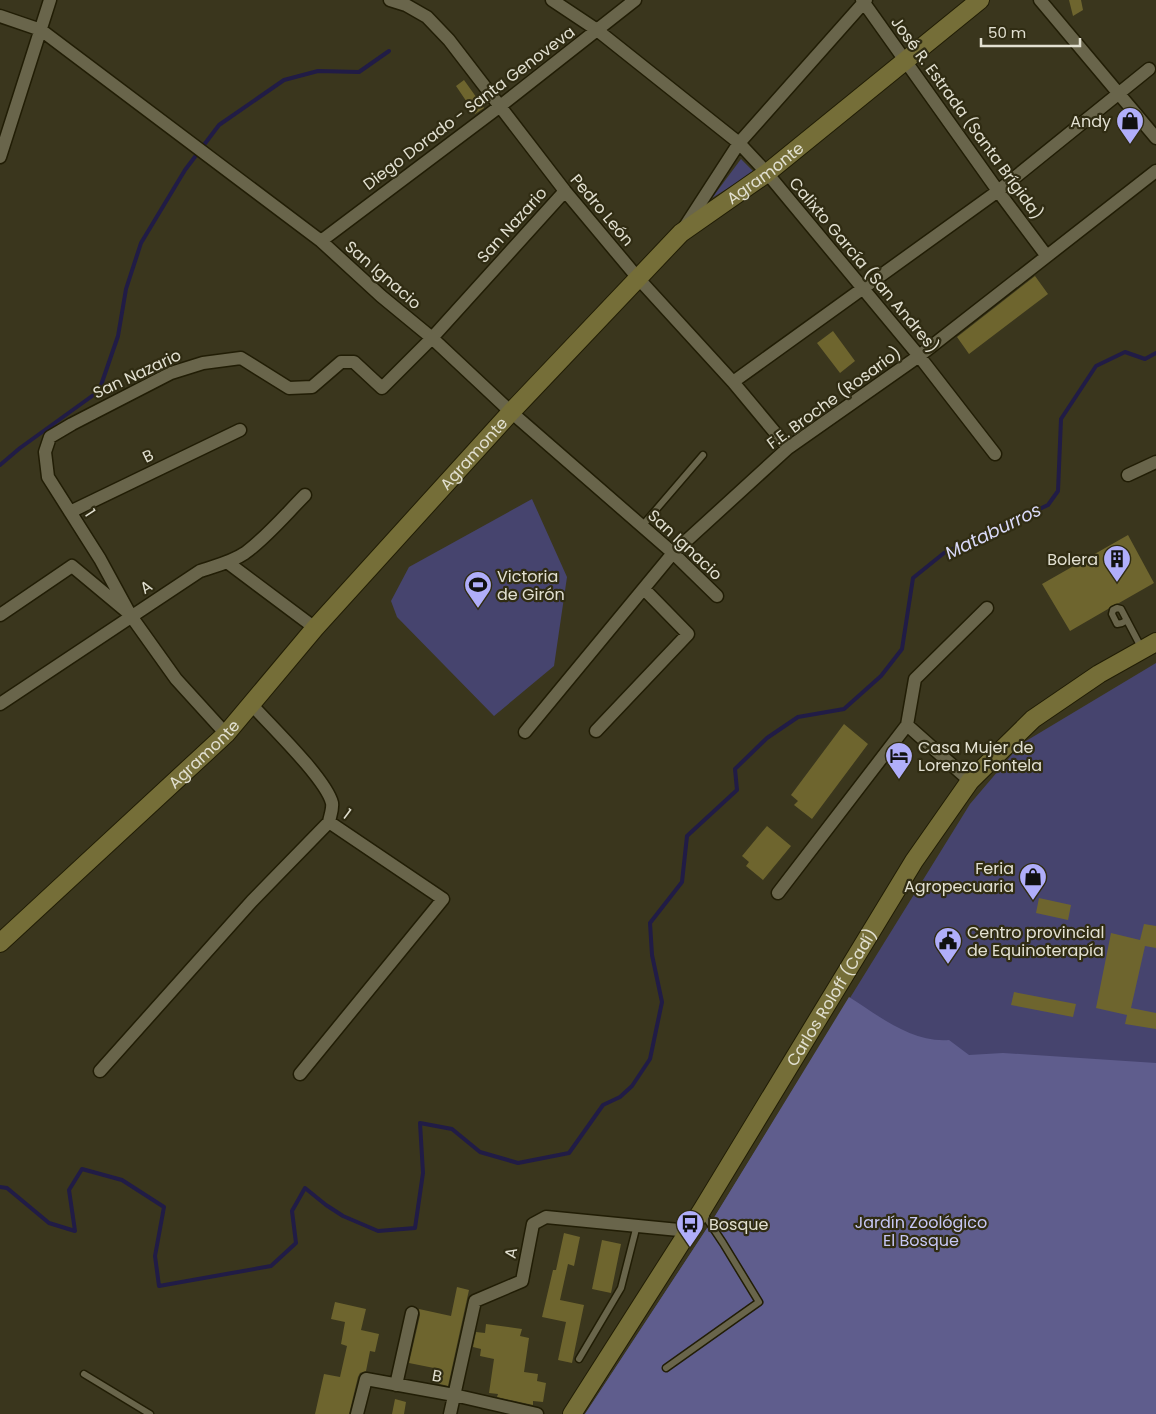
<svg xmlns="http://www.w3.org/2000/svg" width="1156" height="1414" viewBox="0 0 1156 1414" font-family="Poppins,sans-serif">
  <rect width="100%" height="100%" fill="#3a361d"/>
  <path fill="#46446e" d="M 741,159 L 754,172 L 712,198 Z
    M 532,499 L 567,577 L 554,666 L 494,716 L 397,617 L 391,601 L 409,567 Z
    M 1156,663 L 1156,1414 L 585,1414 L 715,1216 L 970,804 L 1021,744 Z"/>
  <path fill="#5f5d8d" d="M 849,997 C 879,1016 912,1043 949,1040 L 969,1055 L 1003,1053 L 1156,1063 L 1156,1414 L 585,1414 L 715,1216 Z"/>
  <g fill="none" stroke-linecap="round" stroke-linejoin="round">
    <path stroke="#211c46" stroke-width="4" d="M 0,465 L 20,448 L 99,391 L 118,336 L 126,289 L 141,243 L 185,170 L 219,125 L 284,80 L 318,71 L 359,72 L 389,51
      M 0,1187 L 7,1188 L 49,1223 L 75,1231 L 69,1190 L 82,1169 L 122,1180 L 164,1207 L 155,1256 L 159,1286 L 271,1266 L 296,1243 L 292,1211 L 305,1188 L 326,1205 L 343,1216 L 378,1231 L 415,1228 L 423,1173 L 420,1123 L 452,1129 L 480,1152 L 518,1163 L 569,1153 L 603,1105 L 620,1097 L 632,1086 L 650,1059 L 662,1002 L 652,955 L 650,923 L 682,882 L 687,836 L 737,790 L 735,769 L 767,738 L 798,717 L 844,709 L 881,676 L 902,649 L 913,578 L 944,553 L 1048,505 L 1058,491 L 1061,419 L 1096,366 L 1125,352 L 1145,359 L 1156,353"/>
  </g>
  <path fill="#6e652e" d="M 1069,0 L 1081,0 L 1083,10 L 1073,16 Z
    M 464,80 L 484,108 L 475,114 L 456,86 Z
    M 1035,276 L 1048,294 L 969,354 L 957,337 Z
    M 833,331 L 855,361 L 840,373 L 817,343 Z
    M 1128,535 L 1154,583 L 1119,603 L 1111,606 L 1108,609 L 1070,631 L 1042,584 Z
    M 844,724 L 868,744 L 812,819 L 794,805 L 798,801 L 791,795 Z
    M 767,826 L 791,846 L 763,880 L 746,866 L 749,862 L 742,856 Z
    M 1039,898 L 1071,905 L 1068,920 L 1036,913 Z
    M 1144,924 L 1156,926 L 1156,948 L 1145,946 L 1131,1008 L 1156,1013 L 1156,1029 L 1125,1024 L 1127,1015 L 1096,1008 L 1111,933 L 1140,940 Z
    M 1014,992 L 1076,1004 L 1073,1017 L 1011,1005 Z
    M 564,1233 L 580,1237 L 574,1266 L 568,1264 L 560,1300 L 584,1305 L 572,1363 L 558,1360 L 566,1322 L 542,1317 L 553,1270 L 556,1270 Z
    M 602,1240 L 621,1244 L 611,1293 L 592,1289 Z
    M 457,1287 L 469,1290 L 448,1386 L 436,1383 L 439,1369 L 409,1363 L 420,1315 L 419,1309 L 451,1316 Z
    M 335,1302 L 366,1309 L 361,1330 L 379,1334 L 375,1352 L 370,1351 L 366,1371 L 360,1373 L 358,1377 L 349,1414 L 315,1414 L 324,1374 L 340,1377 L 347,1346 L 341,1344 L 345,1322 L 331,1319 Z
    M 486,1324 L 522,1329 L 520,1336 L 529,1338 L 524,1372 L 538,1374 L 537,1381 L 546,1383 L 543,1402 L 533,1401 L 533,1405 L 497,1397 L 498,1394 L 489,1393 L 494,1359 L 480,1356 L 481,1349 L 473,1347 L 476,1332 L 485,1333 Z
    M 395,1399 L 406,1402 L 404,1414 L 392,1414 Z"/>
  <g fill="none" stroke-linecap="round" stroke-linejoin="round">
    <defs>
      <path id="lane" d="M 642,526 L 703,455
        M 1127,620 L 1122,623 L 1117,624 L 1112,614 L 1113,610 L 1117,608 L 1121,609 L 1142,649
        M 579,1359 L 621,1288 L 637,1225
        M 666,1368 L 759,1302 L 723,1243 L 703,1213
        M 84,1374 L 150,1414"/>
      <path id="street" d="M 390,0 L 406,5 L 427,17 L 449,40 L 565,191 L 637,277 L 733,382 L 788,448
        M 552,0 L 597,30 L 739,143 L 767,173 L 919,356 L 995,454
        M 862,0 L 998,191 L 1046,255
        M 1040,0 L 1156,138
        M 0,16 L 41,30 L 321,241 L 381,296 L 432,338 L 511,412 L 673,553 L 717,596
        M 0,157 L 50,0
        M 684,228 L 739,143 L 866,0
        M 321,241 L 499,107 L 635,0
        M 733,382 L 998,191 L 1149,69
        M 1128,475 L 1156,462
        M 70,512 L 240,430
        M 227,562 L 315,628
        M 0,615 L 72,566 L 126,611
        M 0,704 L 200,571 C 215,566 232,562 245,553 C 267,537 286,514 305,495
        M 596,731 L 688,634 L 644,589
        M 525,732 L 673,553 L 788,448 L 919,356 L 1156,171
        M 226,734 L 176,679 L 131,616 L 100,559 L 48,477 L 45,452 L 50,437 L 72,424 L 171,373 L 203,363 L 241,358 L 289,388 L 312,387 L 341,362 L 354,362 L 382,388 L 432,338 L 565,191
        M 970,781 L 907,725 L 915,679 L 987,608
        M 778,893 L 907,725
        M 100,1071 L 252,901 L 329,822 C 330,816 333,809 332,803 C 326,779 270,725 251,704
        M 300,1074 L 443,899 L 329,822
        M 396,1385 L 412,1313
        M 357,1414 L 366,1379 L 454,1395 L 537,1414
        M 450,1414 L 475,1301 L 522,1281 L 533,1224 L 546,1217 L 689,1231"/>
      <g id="secondary">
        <path id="s1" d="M 0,943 L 226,734 L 315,628 L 511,412 L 681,233 L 767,173 L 980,0"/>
        <path id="s2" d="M 572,1414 L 702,1210 L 914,861 L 970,781 L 1033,719 L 1099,674 L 1156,642"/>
      </g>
    </defs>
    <use href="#lane" stroke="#211d05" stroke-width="9"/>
    <use href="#street" stroke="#211d05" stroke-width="15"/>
    <use href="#secondary" stroke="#211d05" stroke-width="20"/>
    <use href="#lane" stroke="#69654b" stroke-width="6"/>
    <use href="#street" stroke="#69654b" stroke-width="12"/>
    <use href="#secondary" stroke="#756e38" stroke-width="18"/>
  </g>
  <defs>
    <symbol id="shop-pin" viewBox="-11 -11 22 30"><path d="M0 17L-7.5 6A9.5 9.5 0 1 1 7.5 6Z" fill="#b0aefa" stroke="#302c13"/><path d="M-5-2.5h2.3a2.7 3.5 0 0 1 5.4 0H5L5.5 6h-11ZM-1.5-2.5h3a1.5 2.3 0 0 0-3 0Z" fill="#111"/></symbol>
    <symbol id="building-pin" viewBox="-11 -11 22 30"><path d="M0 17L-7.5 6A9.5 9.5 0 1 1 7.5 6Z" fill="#b0aefa" stroke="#302c13"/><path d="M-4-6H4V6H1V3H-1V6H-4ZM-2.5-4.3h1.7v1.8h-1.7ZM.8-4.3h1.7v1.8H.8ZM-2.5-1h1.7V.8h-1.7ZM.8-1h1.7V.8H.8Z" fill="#111"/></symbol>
    <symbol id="stadium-pin" viewBox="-11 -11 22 30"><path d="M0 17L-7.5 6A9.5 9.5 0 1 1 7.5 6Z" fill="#b0aefa" stroke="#302c13"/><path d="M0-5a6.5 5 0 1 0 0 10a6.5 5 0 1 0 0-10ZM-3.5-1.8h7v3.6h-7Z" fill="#111"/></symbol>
    <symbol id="hotel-pin" viewBox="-11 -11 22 30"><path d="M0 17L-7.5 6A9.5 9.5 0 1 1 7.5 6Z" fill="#b0aefa" stroke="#302c13"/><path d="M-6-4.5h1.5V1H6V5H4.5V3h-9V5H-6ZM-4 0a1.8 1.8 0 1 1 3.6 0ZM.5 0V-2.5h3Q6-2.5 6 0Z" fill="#111"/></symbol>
    <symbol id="civic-pin" viewBox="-11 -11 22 30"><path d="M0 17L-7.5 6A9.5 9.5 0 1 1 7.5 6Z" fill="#b0aefa" stroke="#302c13"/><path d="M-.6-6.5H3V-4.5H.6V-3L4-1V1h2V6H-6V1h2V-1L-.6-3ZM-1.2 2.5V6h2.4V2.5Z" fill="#111"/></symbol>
    <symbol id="bus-pin" viewBox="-11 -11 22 30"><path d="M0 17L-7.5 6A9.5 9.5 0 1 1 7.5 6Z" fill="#b0aefa" stroke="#302c13"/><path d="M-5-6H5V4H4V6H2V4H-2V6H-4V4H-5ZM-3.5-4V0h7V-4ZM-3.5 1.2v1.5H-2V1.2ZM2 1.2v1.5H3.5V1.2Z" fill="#111"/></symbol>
  </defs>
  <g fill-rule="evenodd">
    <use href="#shop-pin" x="1114" y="105" width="32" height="43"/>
    <use href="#building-pin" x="1101" y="543" width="32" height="43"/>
    <use href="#stadium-pin" x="462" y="569" width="32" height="43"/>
    <use href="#hotel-pin" x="883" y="740" width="32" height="43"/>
    <use href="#shop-pin" x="1017" y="861" width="32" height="43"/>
    <use href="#civic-pin" x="932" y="925" width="32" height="43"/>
    <use href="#bus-pin" x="674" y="1208" width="32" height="43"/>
  </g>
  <g text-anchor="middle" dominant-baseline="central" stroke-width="4.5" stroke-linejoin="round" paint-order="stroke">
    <g font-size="16" fill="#e2e0d1" stroke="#302c13">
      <text transform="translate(469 108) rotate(-37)">Diego Dorado - Santa Genoveva</text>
      <text transform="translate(967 118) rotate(54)">José R. Estrada (Santa Brígida)</text>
      <text stroke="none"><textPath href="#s1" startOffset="1088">Agramonte</textPath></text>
      <text transform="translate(602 210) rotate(50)">Pedro León</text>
      <text transform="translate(512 225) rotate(-48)">San Nazario</text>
      <text transform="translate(864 265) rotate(50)">Calixto García (San Andres)</text>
      <text transform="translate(383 275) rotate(41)">San Ignacio</text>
      <text transform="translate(137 374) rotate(-25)">San Nazario</text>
      <text transform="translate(834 398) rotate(-36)">F.E. Broche (Rosario)</text>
      <text stroke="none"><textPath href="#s1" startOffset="682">Agramonte</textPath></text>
      <text transform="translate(148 456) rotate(-26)">B</text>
      <text transform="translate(90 513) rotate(57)">1</text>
      <text transform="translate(685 545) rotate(43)">San Ignacio</text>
      <text transform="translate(146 587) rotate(-33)">A</text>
      <text stroke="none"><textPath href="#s1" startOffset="278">Agramonte</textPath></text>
      <text transform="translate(347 814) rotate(37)">1</text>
      <text stroke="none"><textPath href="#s2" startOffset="491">Carlos Roloff (Cadí)</textPath></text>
      <text transform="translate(511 1253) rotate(-79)">A</text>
      <text transform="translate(437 1376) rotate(10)">B</text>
    </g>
    <g font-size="16" fill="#e2e0d1" stroke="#302c13" text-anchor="start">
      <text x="1111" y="121" text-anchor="end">Andy</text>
      <text x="1098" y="559" text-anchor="end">Bolera</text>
      <text x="497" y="576">Victoria<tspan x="497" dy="18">de Girón</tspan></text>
      <text x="918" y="747">Casa Mujer de<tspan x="918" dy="18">Lorenzo Fontela</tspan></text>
      <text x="1014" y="868" text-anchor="end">Feria<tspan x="1014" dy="18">Agropecuaria</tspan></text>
      <text x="967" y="932">Centro provincial<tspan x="967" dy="18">de Equinoterapía</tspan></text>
      <text x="709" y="1224">Bosque</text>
    </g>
    <g font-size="16" fill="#c7c7f5" stroke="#302c13">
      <text x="921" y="1222">Jardín Zoológico<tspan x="921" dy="18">El Bosque</tspan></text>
    </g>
    <g font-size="18" font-style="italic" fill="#dadaf9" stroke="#302c13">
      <text transform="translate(993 531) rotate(-26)">Mataburros</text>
    </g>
  </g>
  <path d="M981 38v8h99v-8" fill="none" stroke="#e2e0d1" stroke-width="2.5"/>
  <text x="988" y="38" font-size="15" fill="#e2e0d1" stroke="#302c13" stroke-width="4" paint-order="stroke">50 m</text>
</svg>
